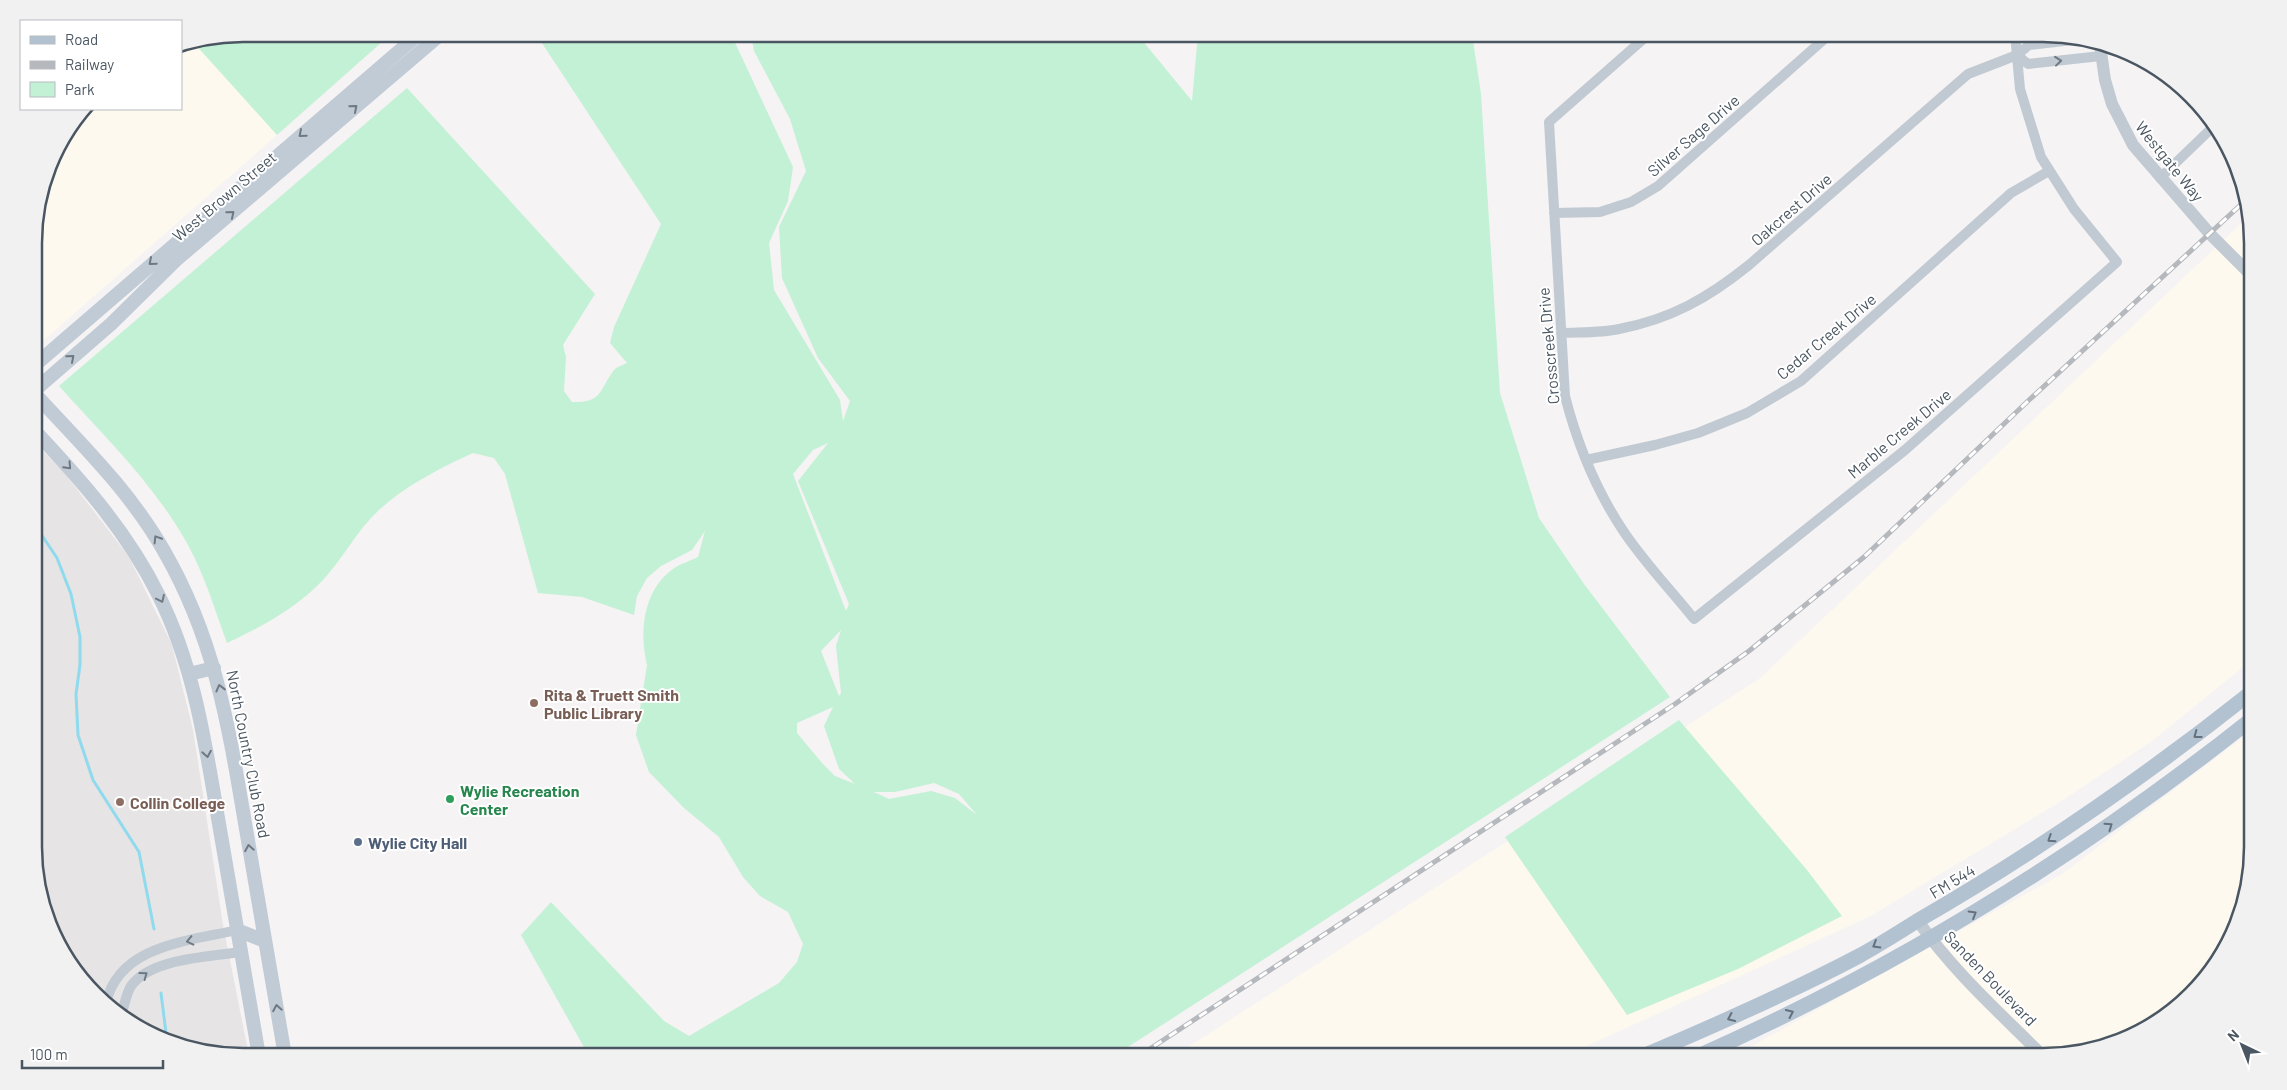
<svg xmlns="http://www.w3.org/2000/svg" width="2287" height="1090" viewBox="0 0 2287 1090" font-family="Barlow,sans-serif">
  <rect width="100%" height="100%" fill="#f5f3f3"/>
  <path fill="#fdf9ef" d="M 194,43 L 277,135 L 34,349 L 34,229 L 56,150 L 88,109 L 181,109 L 181,46 Z
    M 2251,214 L 2253,659 L 2152,741 L 2063,800 L 1869,917 L 1565,1056 L 1174,1056 L 1759,679 Z
    M 2253,730 L 2253,847 L 2237,927 L 2201,985 L 2160,1021 L 2111,1045 L 2057,1056 L 1734,1056 L 2062,874 Z"/>
  <path fill="#e6e4e5" d="M 35,443 L 63,471 L 129,557 L 172,645 L 193,730 L 223,925 L 249,1056 L 163,1040 L 116,1013 L 77,974 L 50,927 L 36,874 Z"/>
  <path fill="#c3f1d5" fill-rule="evenodd" d="M 244,34 L 391,34 L 277,135 L 194,43 Z
    M 536,34 L 731,34 L 793,167 L 788,201 L 769,243 L 774,290 L 840,400 L 843,421 L 850,401 L 818,358 L 782,278 L 779,227 L 806,171 L 790,119 L 754,51 L 751,34 L 1137,34 L 1192,101 L 1198,34 L 1472,34 L 1481,94 L 1500,393 L 1539,518 L 1584,584 L 1670,697 L 1114,1056 L 581,1056 L 585,1049 L 521,935 L 551,902 L 664,1021 L 689,1036 L 779,983 L 797,962 L 803,944 L 788,912 L 760,896 L 743,877 L 719,837 L 684,808 L 649,772 L 636,735 L 647,665 C 639,633 643,590 673,569 C 680,564 690,561 698,557 L 705,531 L 692,550 L 661,566 L 647,578 L 637,596 L 634,615 L 582,597 L 538,593 L 505,474 L 494,458 L 473,453 C 440,468 405,486 379,510 C 356,531 343,559 322,581 C 295,609 261,627 227,643 C 215,610 205,576 188,545 C 155,485 104,436 59,386 L 407,88 L 595,294 L 563,345 L 566,357 L 564,391 L 572,402 C 603,403 599,390 614,370 C 616,367 623,365 627,363 L 610,343 L 614,327 L 661,224 ZM 828,443 L 798,481 L 849,604 L 846,611 L 793,474 L 813,450 ZM 841,630 L 836,646 L 841,693 L 839,696 L 821,651 ZM 833,707 L 824,726 L 839,769 L 855,784 L 835,776 L 822,763 L 797,733 L 797,723 ZM 934,783 L 959,794 L 977,815 L 955,798 L 931,791 L 889,799 L 874,792 L 895,792 Z
    M 1679,720 L 1807,870 L 1842,916 L 1738,969 L 1627,1015 L 1505,837 Z"/>
  <g fill="none" stroke-linecap="round" stroke-linejoin="round">
    <path stroke="#90daee" stroke-width="3" d="M 35,525 L 57,558 L 71,594 L 80,637 L 80,665 L 76,694 L 78,735 L 93,780 L 139,852 L 154,929
      M 161,993 L 167,1041"/>
    <path stroke="#c1cad2" stroke-width="10" d="M 1649,34 L 1549,122 L 1565,396 C 1577,443 1595,488 1622,529 C 1642,560 1671,590 1694,619 L 1905,450 L 2117,262 L 2074,209 L 2041,157 L 2020,89 L 2015,34
      M 2017,55 L 2028,64 L 2101,56
      M 2160,178 L 2215,125
      M 1554,213 L 1600,212 L 1631,202 L 1658,186 L 1830,34
      M 1561,333 C 1580,332 1601,333 1619,329 C 1671,319 1708,298 1749,265 L 1968,74 L 2017,55 L 2029,45 L 2073,40
      M 1586,460 L 1655,445 L 1698,433 L 1747,413 L 1801,381 L 2011,193 L 2049,171
      M 106,1003 C 119,945 189,941 237,930
      M 121,1016 C 124,1007 126,994 131,986 C 151,958 209,957 241,952"/>
    <path stroke="#c1cad2" stroke-width="12" d="M 2100,45 L 2105,80 L 2112,104 L 2133,145 L 2210,234 L 2252,276
      M 1918,921 C 1953,971 2000,1013 2043,1056"/>
    <path stroke="#c1cbd6" stroke-width="14" d="M 35,365 L 419,34
      M 35,390 L 111,324 L 176,260 L 441,34
      M 35,394 C 81,444 130,491 164,551 C 216,641 229,729 246,829 C 259,905 272,980 285,1056
      M 35,431 C 83,482 128,533 159,596 C 194,666 205,742 218,818 C 232,897 245,977 259,1056
      M 189,674 L 214,668
      M 237,930 L 265,941"/>
    <path stroke="#b3c2d1" stroke-width="15" d="M 1643,1056 C 1716,1025 1789,993 1859,956 C 1879,945 1898,933 1917,921 C 2035,853 2146,776 2253,691
      M 1698,1056 C 1897,968 2082,854 2253,718"/>
    <defs>
      <path id="rail" d="M 1139,1056 L 1675,704 L 1749,651 L 1864,557 L 2028,401 L 2247,199"/>
    </defs>
    <use href="#rail" stroke="#b5b8bd" stroke-width="5"/>
    <use href="#rail" stroke="#fff" stroke-width="3" stroke-dasharray="9" stroke-linecap="butt"/>
  </g>
  <defs><path id="oneway-chevron" d="M-2-3.5L2.5 0L-2 3.5" fill="none" stroke-width="1.6" stroke-linecap="round" stroke-linejoin="round" transform="scale(1.25)"/></defs>
  <g stroke="#6e7983">
    <use href="#oneway-chevron" transform="translate(2058 61) rotate(-6)"/>
    <use href="#oneway-chevron" transform="translate(190 941) rotate(167)"/>
    <use href="#oneway-chevron" transform="translate(144 975) rotate(-36)"/>
  </g>
  <g stroke="#6e7984">
    <use href="#oneway-chevron" transform="translate(354 108) rotate(-40)"/>
    <use href="#oneway-chevron" transform="translate(302 134) rotate(139)"/>
    <use href="#oneway-chevron" transform="translate(231 214) rotate(-40)"/>
    <use href="#oneway-chevron" transform="translate(152 262) rotate(139)"/>
    <use href="#oneway-chevron" transform="translate(71 358) rotate(-41)"/>
    <use href="#oneway-chevron" transform="translate(68 466) rotate(47)"/>
    <use href="#oneway-chevron" transform="translate(157 539) rotate(-122)"/>
    <use href="#oneway-chevron" transform="translate(161 599) rotate(65)"/>
    <use href="#oneway-chevron" transform="translate(220 688) rotate(-104)"/>
    <use href="#oneway-chevron" transform="translate(207 754) rotate(80)"/>
    <use href="#oneway-chevron" transform="translate(249 848) rotate(-100)"/>
    <use href="#oneway-chevron" transform="translate(277 1008) rotate(-100)"/>
  </g>
  <g stroke="#64717d">
    <use href="#oneway-chevron" transform="translate(2197 735) rotate(143)"/>
    <use href="#oneway-chevron" transform="translate(2109 826) rotate(-35)"/>
    <use href="#oneway-chevron" transform="translate(2051 839) rotate(147)"/>
    <use href="#oneway-chevron" transform="translate(1973 914) rotate(-31)"/>
    <use href="#oneway-chevron" transform="translate(1876 945) rotate(149)"/>
    <use href="#oneway-chevron" transform="translate(1790 1013) rotate(-25)"/>
    <use href="#oneway-chevron" transform="translate(1731 1018) rotate(155)"/>
  </g>
  <g fill="#8d6e63" stroke="#fff" stroke-width="2">
    <circle cx="534" cy="703" r="5"/>
    <circle cx="120" cy="802" r="5"/>
  </g>
  <circle fill="#2e9e5b" stroke="#fff" stroke-width="2" cx="450" cy="799" r="5"/>
  <circle fill="#5c6f8a" stroke="#fff" stroke-width="2" cx="358" cy="842" r="5"/>
  <g text-anchor="middle" dominant-baseline="central" stroke-width="4" stroke-linejoin="round" paint-order="stroke">
    <g font-size="16" fill="#4a5661" stroke="#fff">
      <text transform="translate(1693 135) rotate(-41)">Silver Sage Drive</text>
      <text transform="translate(2170 161) rotate(51)">Westgate Way</text>
      <text transform="translate(224 196) rotate(-40)">West Brown Street</text>
      <text transform="translate(1791 209) rotate(-41)">Oakcrest Drive</text>
      <text transform="translate(1826 336) rotate(-40)">Cedar Creek Drive</text>
      <text transform="translate(1548 346) rotate(-95)">Crosscreek Drive</text>
      <text transform="translate(1899 433) rotate(-40)">Marble Creek Drive</text>
      <text transform="translate(249 754) rotate(79)">North Country Club Road</text>
      <text transform="translate(1952 881) rotate(-31)">FM 544</text>
      <text transform="translate(1991 978) rotate(46)">Sanden Boulevard</text>
    </g>
    <g font-size="16" font-weight="bold" fill="#785e54" stroke="#fff" text-anchor="start">
      <text x="544" y="694">Rita &amp; Truett Smith<tspan x="544" dy="18">Public Library</tspan></text>
      <text x="130" y="802">Collin College</text>
    </g>
    <g font-size="16" font-weight="bold" fill="#27864d" stroke="#fff" text-anchor="start">
      <text x="460" y="790">Wylie Recreation<tspan x="460" dy="18">Center</tspan></text>
    </g>
    <g font-size="16" font-weight="bold" fill="#4e5e75" stroke="#fff" text-anchor="start">
      <text x="368" y="842">Wylie City Hall</text>
    </g>
  </g>
  <path d="M0 0H2287V1090H0ZM243 42H2043A201 201 0 0 1 2244 243V847A201 201 0 0 1 2043 1048H243A201 201 0 0 1 42 847V243A201 201 0 0 1 243 42Z" fill="#f1f1f2" fill-rule="evenodd"/>
  <path fill="none" stroke="#4a5661" stroke-width="2.5" d="M243 42H2043A201 201 0 0 1 2244 243V847A201 201 0 0 1 2043 1048H243A201 201 0 0 1 42 847V243A201 201 0 0 1 243 42Z"/>
  <rect x="20" y="20" width="162" height="90" fill="#ffffff" stroke="#b7bbc0"/>
  <rect x="30" y="36" width="25" height="8" fill="#b3c2d1" stroke="#b7bbc0"/>
  <text x="65" y="45" font-size="15" fill="#4a5661">Road</text>
  <rect x="30" y="61" width="25" height="8" fill="#b5b8bd" stroke="#b7bbc0"/>
  <text x="65" y="70" font-size="15" fill="#4a5661">Railway</text>
  <rect x="30" y="82" width="25" height="15" fill="#c3f1d5" stroke="#b7bbc0"/>
  <text x="65" y="95" font-size="15" fill="#4a5661">Park</text>
  <g transform="translate(2242 1045) rotate(317)" stroke="#ffffff" stroke-width="4" paint-order="stroke">
  <path d="M0-4L9 19L0 12L-9 19Z" fill="#4a5661"/>
  <text y="-8" font-size="14" font-weight="bold" text-anchor="middle" fill="#4a5661">N</text>
  </g>
  <path d="M22 1060v8h141v-8" fill="none" stroke="#4a5661" stroke-width="2.5"/>
  <text x="30" y="1060" font-size="15" fill="#4a5661" stroke="#ffffff" stroke-width="4" paint-order="stroke">100 m</text>
</svg>
